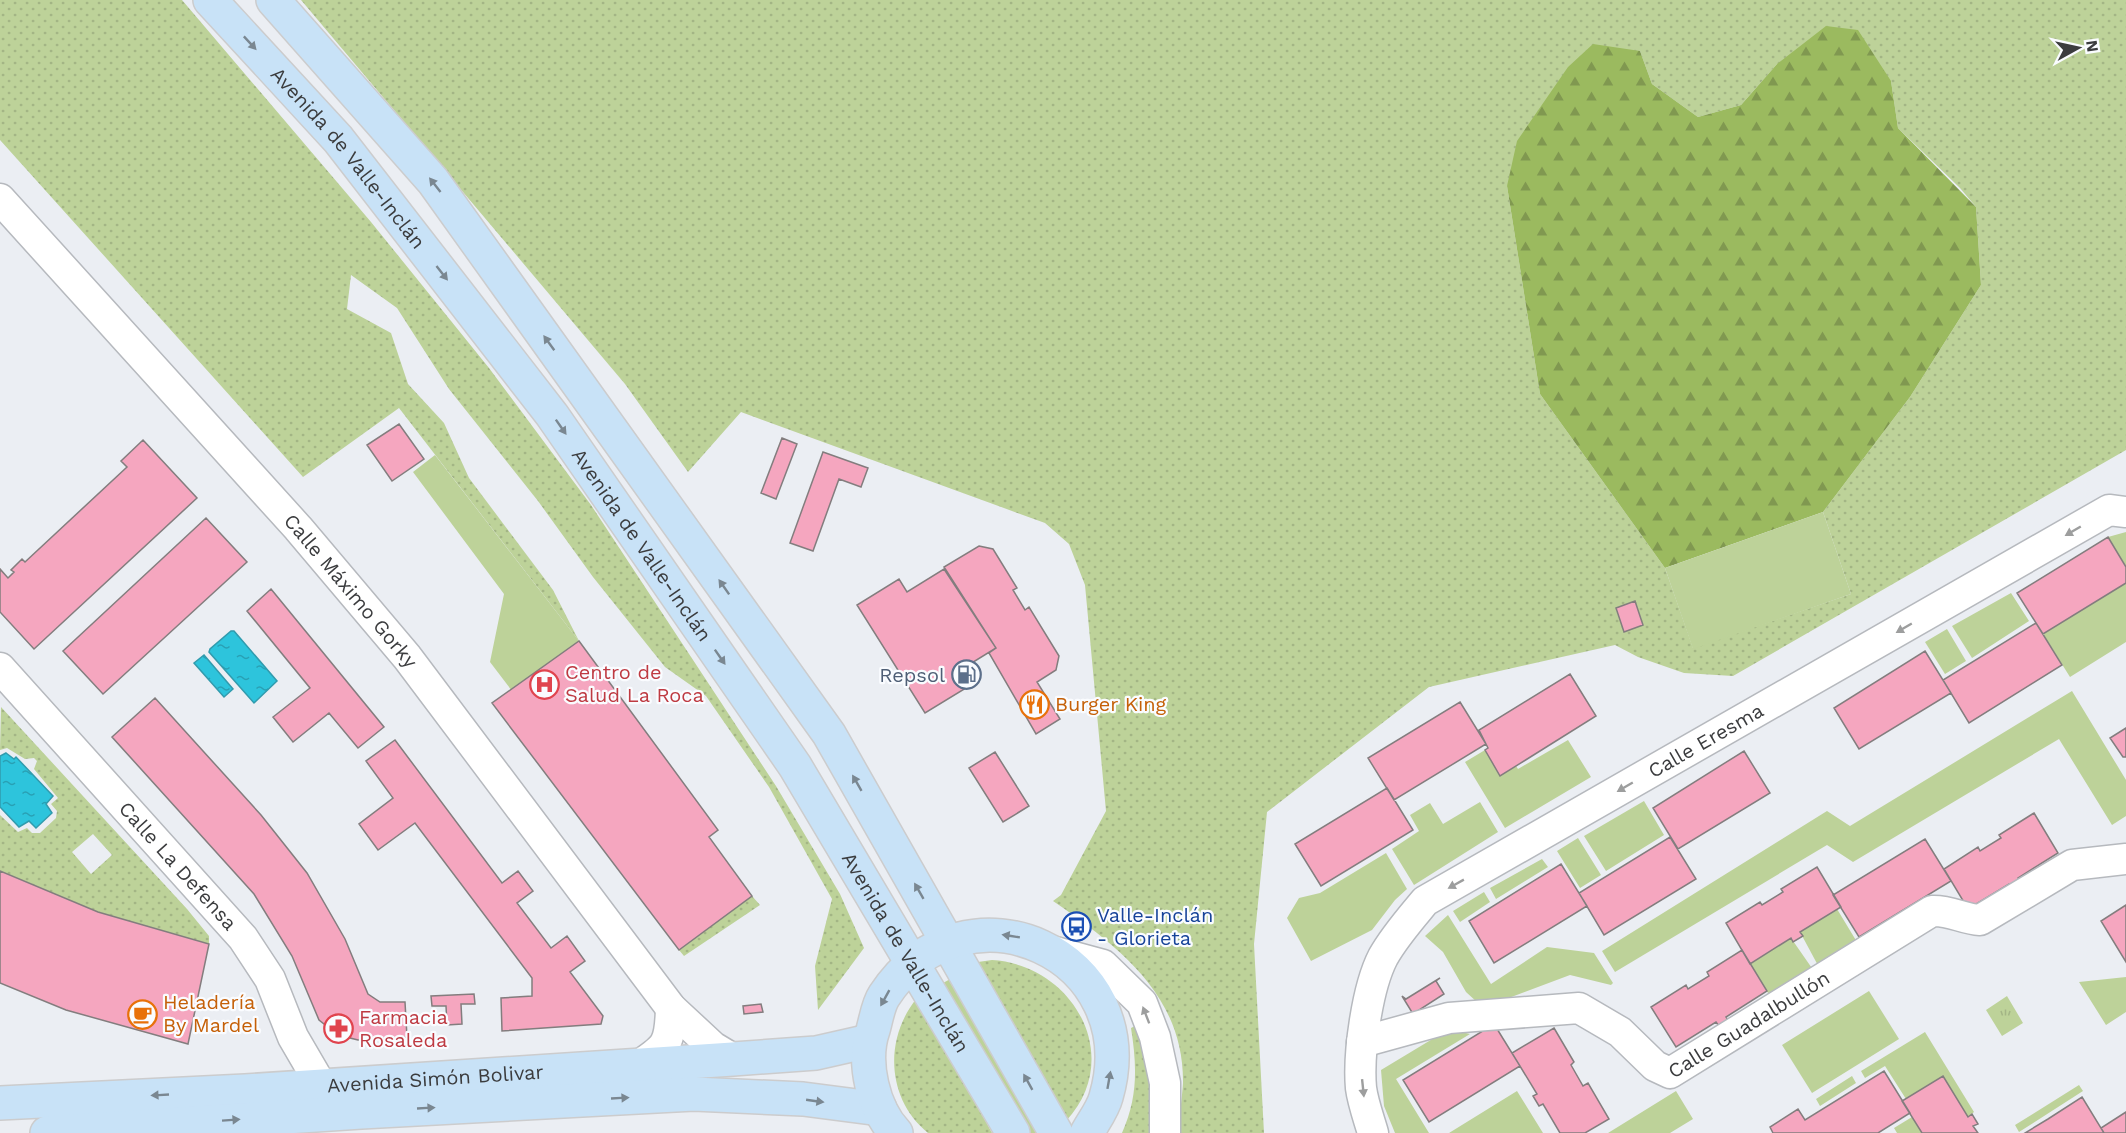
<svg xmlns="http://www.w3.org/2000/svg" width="2126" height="1133" viewBox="0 0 2126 1133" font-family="'Work Sans',sans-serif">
  <defs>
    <pattern id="grass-dots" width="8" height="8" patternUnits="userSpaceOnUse" patternTransform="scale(1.5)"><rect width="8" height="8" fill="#bdd299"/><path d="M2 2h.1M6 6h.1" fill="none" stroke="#a3b585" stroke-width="1.8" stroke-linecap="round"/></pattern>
    <pattern id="forest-firs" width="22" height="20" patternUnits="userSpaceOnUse" patternTransform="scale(1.5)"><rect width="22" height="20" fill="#9bba5f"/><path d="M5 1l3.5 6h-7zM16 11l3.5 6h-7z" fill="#809850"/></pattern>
    <pattern id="park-tufts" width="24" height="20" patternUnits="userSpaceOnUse" patternTransform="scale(1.5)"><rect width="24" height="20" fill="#bdd299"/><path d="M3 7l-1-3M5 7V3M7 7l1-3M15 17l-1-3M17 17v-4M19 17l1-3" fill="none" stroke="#a3b585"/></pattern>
    <pattern id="water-ripples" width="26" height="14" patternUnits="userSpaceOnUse" patternTransform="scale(1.5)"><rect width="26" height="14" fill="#2dc4dc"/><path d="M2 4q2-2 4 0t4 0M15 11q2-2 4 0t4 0" fill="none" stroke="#28a0b4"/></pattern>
  </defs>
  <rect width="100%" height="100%" fill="#ebeef3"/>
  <path fill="url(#grass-dots)" fill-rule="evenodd" d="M 0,0 L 182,0 L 371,222 L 489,368 L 591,505 L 776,786 L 840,894 L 864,948 L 818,1010 L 815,966 L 832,899 L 769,787 L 706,696 L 665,667 L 593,577 L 538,501 L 449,389 L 397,308 L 351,275 L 347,309 L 391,333 L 408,384 L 444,423 L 469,478 L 553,590 L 579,641 L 399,408 L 303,477 L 0,140 Z
    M 301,0 L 2126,0 L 2126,450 L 1733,676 L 1684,673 L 1638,657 L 1615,645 L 1429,687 L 1267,812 L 1254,944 L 1264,1133 L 1179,1133 C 1179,1116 1182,1099 1183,1083 C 1184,995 1118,946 1053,901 L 1061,895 L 1106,811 L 1085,585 L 1069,544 L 1045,523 L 741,412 L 688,472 L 625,384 ZM 1640,51 L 1652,84 L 1698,117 L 1741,105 L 1777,64 L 1891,81 L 1898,128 L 1960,188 L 1976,207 L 1981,285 L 1910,397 L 1823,512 L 1851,594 L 1693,648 L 1665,568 L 1540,394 L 1507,186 Z
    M 1,707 L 187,909 L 209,936 L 209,944 L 98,912 L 0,871 L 0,815 L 18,832 L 27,828 L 32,833 L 40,833 L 56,818 L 57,811 L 51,804 L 58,798 L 34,769 L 37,761 L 34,758 L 25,759 L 7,748 L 0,750 ZM 93,834 L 112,855 L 91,874 L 72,852 Z
    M 752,896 L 760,905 L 684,956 L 679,950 Z
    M 992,960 C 1074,965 1125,1058 1066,1121 L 978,962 Z
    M 917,998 L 983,1116 L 992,1133 L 928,1133 C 886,1099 884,1038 917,998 Z
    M 1141,1023 L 1151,1048 L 1157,1133 L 1122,1133 C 1138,1097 1137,1066 1131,1028 Z"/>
  <path fill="url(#forest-firs)" d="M 1826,26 L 1858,30 L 1891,81 L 1898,128 L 1976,207 L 1981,285 L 1910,397 L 1823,512 L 1665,568 L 1540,394 L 1507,186 L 1517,141 L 1568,67 L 1593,44 L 1640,51 L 1652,84 L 1698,117 L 1741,105 L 1777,64 Z"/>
  <path fill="url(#park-tufts)" d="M 2007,996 L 2023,1023 L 2002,1036 L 1986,1010 Z"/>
  <path fill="#bdd299" d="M 435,455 L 579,641 L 512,691 L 490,662 L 504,594 L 413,472 Z
    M 1823,512 L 1851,594 L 1693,649 L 1665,568 Z
    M 2126,532 L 2126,567 L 2108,537 Z
    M 2126,583 L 2126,642 L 2070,677 L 2043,634 Z
    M 2011,593 L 2029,621 L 1972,658 L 1952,626 Z
    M 1947,629 L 1966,661 L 1945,674 L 1925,642 Z
    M 2072,691 L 2126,780 L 2126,816 L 2112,825 L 2059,739 L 1853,862 L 1827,845 L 1615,972 L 1602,951 L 1827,811 L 1850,826 Z
    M 1568,740 L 1591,777 L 1505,828 L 1465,762 L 1485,750 L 1501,775 L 1516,766 L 1518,769 Z
    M 1644,801 L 1664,835 L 1606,871 L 1584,836 Z
    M 1480,802 L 1498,832 L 1414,885 L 1392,849 L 1419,831 L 1410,815 L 1430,803 L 1443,824 Z
    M 1578,838 L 1601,875 L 1580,888 L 1557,851 Z
    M 1386,853 L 1407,889 L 1395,900 L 1372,930 L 1311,961 L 1287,918 L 1299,898 L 1320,893 Z
    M 1542,859 L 1548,867 L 1496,899 L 1490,888 Z
    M 1484,892 L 1490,902 L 1460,922 L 1453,911 Z
    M 1837,909 L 1860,947 L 1821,971 L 1800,932 Z
    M 1448,915 L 1491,984 L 1547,947 L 1594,953 L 1613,983 L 1611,985 L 1570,975 L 1498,1002 L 1478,1003 L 1466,992 L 1443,952 L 1425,936 Z
    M 1791,938 L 1816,974 L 1773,1001 L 1750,964 Z
    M 954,977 L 1041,1133 L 1029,1133 L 943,983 Z
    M 2126,977 L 2126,1012 L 2106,1025 L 2079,982 Z
    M 1869,991 L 1899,1039 L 1812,1093 L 1782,1045 Z
    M 1449,1029 L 1470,1034 L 1396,1079 L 1429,1133 L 1395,1133 L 1384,1106 L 1381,1070 Z
    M 1925,1032 L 1974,1112 L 1968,1117 L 1906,1099 L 1885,1066 L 1865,1078 L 1861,1071 Z
    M 1852,1076 L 1856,1083 L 1820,1106 L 1816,1099 Z
    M 2079,1085 L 2083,1091 L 2019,1132 L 2015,1125 Z
    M 1517,1091 L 1543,1133 L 1449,1133 Z
    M 1676,1091 L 1693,1119 L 1670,1133 L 1608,1133 Z
    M 1912,1117 L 1922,1133 L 1897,1133 L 1894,1128 Z"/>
  <path fill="url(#water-ripples)" stroke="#319bad" stroke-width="1.5" d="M 231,631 L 234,631 L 277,681 L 254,703 L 209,652 L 210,649 Z
    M 204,655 L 233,689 L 224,697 L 194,663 Z
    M 6,753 L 14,759 L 16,757 L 53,796 L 46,804 L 52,813 L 36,828 L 29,821 L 19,827 L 0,807 L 0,756 Z"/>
  <path fill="#f5a6bf" stroke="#837d7e" stroke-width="1.5" d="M 399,424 L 424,459 L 392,481 L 367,445 Z
    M 782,438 L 797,444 L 776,499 L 761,493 Z
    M 143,440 L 197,498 L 34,649 L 0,612 L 0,569 L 8,578 L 14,572 L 11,570 L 22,559 L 25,562 L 127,467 L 121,461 Z
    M 823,452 L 868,468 L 861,487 L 839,479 L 813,551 L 790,543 Z
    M 206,518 L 247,562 L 103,694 L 63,651 Z
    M 2108,537 L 2126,567 L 2126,583 L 2043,634 L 2017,593 Z
    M 979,546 L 993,549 L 1017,588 L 1013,590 L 1025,610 L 1029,607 L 1059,656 L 1056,670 L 1037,682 L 1060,719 L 1036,734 L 989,653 L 996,648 L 944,567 Z
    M 944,569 L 996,648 L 957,672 L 966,688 L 925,713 L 857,605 L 899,579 L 907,592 Z
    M 271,589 L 384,727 L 358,748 L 329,713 L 293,742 L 273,717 L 310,688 L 247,611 Z
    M 1635,601 L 1643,625 L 1624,632 L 1616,608 Z
    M 2036,623 L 2062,665 L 1969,723 L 1943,680 Z
    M 579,641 L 718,830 L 709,837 L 752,896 L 679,950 L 492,703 Z
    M 1925,651 L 1951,693 L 1859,749 L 1834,708 Z
    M 1570,674 L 1596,716 L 1500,776 L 1485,750 L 1488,748 L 1479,730 Z
    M 155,698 L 261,815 L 307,873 L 345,939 L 368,994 L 380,1002 L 405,1002 L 407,1037 L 358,1040 L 338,1035 L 319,1020 L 292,956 L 254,894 L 112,737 Z
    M 1460,702 L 1486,744 L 1394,800 L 1368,758 Z
    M 2126,728 L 2126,757 L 2123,757 L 2110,738 Z
    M 395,740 L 502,883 L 518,871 L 533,891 L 517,903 L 551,948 L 567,936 L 585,961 L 570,972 L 603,1016 L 601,1024 L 502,1031 L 501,998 L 532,996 L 532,978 L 415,823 L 378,850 L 359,824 L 393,798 L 366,761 Z
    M 1744,751 L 1770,793 L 1678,849 L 1653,808 Z
    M 995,752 L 1029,806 L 1003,822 L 969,768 Z
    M 1387,788 L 1413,830 L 1321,886 L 1295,844 Z
    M 2034,813 L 2058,853 L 2018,878 L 2020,883 L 2011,888 L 2009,884 L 1968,909 L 1944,869 L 1978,847 L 1980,851 L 2001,838 L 1999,835 Z
    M 1670,837 L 1696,879 L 1604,935 L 1579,893 Z
    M 1925,839 L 1951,881 L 1859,937 L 1833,895 Z
    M 1561,864 L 1587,906 L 1494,963 L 1469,921 Z
    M 1817,867 L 1841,907 L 1800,932 L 1803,936 L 1793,942 L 1791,938 L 1750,964 L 1726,923 L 1760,902 L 1762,905 L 1783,892 L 1781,889 Z
    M 0,871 L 98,912 L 209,944 L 188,1044 L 66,1010 L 0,983 Z
    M 2126,905 L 2126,962 L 2101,921 Z
    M 1742,950 L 1767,991 L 1726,1017 L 1728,1020 L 1719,1026 L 1716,1022 L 1676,1047 L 1651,1007 L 1686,985 L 1688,989 L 1709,976 L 1707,972 Z
    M 1440,978 L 1436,981 L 1444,994 L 1413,1014 L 1402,996 L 1406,999 Z
    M 474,994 L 475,1004 L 461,1004 L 462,1024 L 447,1025 L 446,1006 L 432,1006 L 431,996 Z
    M 761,1004 L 763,1012 L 744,1014 L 743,1006 Z
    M 1494,1024 L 1520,1066 L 1429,1122 L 1403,1080 Z
    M 1554,1028 L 1574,1062 L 1571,1065 L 1583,1086 L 1588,1083 L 1609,1119 L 1585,1133 L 1560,1133 L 1543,1104 L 1539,1106 L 1533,1096 L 1537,1094 L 1512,1053 Z
    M 1884,1071 L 1910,1113 L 1878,1133 L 1773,1133 L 1770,1127 L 1798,1109 L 1805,1120 Z
    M 1943,1076 L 1968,1117 L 1972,1114 L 1978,1124 L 1973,1126 L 1978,1133 L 1922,1133 L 1902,1101 Z
    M 2082,1097 L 2104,1133 L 2025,1133 L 2048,1119 Z
    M 2126,1112 L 2126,1133 L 2104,1133 L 2101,1128 Z"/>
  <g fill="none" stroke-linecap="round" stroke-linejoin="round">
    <defs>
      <g id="minor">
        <path id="s1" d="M 0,199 L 298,528 L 407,657 L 671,1008 L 713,1047 L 733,1059"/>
        <path id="s2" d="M 0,668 L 243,938 L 270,979 L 293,1037 L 321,1085"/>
        <path d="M 1055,952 L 1103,965 L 1142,1003 L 1155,1037 L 1165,1083 L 1165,1133"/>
        <path id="s3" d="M 1362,1042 L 1449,1018 L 1579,1008 L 1620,1032 L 1655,1066 L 1670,1073 L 1932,911 C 1950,910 1963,919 1980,920 L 2072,865 L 2126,859"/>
        <path d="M 638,1066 C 667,1047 670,1044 671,1008"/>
        <path id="s4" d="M 1373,1133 C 1369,1119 1363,1103 1361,1088 C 1358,1054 1367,988 1383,957 C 1394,937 1410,919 1425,901 L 2109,510 L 2126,512"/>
      </g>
      <g id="major">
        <path id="s5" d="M 210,0 L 338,139 L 552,415 L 795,766 L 1013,1133"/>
        <path d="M 273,0 L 433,181 L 829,734 L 1056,1133"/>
        <path id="s6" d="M 0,1103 L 245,1091 L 733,1059 L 816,1053 L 869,1041"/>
        <path d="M 47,1133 L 361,1112 L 694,1094 L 803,1099 L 880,1109"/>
        <path d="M 896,1133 C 873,1109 862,1062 873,1030 C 876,1020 878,1005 884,996 C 966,871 1147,956 1106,1097 C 1103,1109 1093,1122 1087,1133"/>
      </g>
    </defs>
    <use href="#minor" stroke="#b6b9be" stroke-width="33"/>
    <use href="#major" stroke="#cccccd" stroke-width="36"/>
    <use href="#minor" stroke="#fff" stroke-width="30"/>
    <use href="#major" stroke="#c8e2f7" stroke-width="33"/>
  </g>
  <defs><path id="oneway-solid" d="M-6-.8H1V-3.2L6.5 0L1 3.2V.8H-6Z" transform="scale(1.5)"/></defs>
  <g fill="#7a8791">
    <use href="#oneway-solid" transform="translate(250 43) rotate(47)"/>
    <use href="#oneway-solid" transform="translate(435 185) rotate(-128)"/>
    <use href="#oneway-solid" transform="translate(442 273) rotate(52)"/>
    <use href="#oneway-solid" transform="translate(549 343) rotate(-126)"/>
    <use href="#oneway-solid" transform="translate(561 427) rotate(55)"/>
    <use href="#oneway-solid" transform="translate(724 587) rotate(-125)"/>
    <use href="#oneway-solid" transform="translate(720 657) rotate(55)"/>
    <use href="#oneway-solid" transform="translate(857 783) rotate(-120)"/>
    <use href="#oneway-solid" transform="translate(919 891) rotate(-120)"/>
    <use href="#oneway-solid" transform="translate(1011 936) rotate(-171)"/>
    <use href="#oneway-solid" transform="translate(885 998) rotate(119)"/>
    <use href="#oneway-solid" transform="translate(1109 1080) rotate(-80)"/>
    <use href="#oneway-solid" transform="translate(1028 1082) rotate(-119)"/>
    <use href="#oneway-solid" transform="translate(160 1095) rotate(177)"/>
    <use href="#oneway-solid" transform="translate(620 1098) rotate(-3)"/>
    <use href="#oneway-solid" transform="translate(815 1101) rotate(8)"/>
    <use href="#oneway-solid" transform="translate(426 1108) rotate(-3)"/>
    <use href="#oneway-solid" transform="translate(231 1120) rotate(-4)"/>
  </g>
  <g fill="#9d9e9e">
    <use href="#oneway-solid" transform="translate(2073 531) rotate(150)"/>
    <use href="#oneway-solid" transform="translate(1904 628) rotate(150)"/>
    <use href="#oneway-solid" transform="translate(1625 787) rotate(150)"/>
    <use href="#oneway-solid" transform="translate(1456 884) rotate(151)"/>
    <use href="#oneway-solid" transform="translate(1146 1015) rotate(-111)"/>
    <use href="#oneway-solid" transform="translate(1363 1088) rotate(84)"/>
  </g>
  <defs>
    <symbol id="fuel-ring" viewBox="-11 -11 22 22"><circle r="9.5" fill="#fafcff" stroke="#5c6f8a" stroke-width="1.5"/><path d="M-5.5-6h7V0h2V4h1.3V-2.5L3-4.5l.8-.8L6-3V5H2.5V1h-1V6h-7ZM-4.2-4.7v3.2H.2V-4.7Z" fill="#5c6f8a"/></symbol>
    <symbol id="hospital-ring" viewBox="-11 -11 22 22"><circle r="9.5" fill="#fafcff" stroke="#e0444e" stroke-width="1.5"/><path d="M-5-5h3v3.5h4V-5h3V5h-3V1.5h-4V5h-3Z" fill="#e0444e"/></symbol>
    <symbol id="restaurant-ring" viewBox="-11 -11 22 22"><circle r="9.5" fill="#fafcff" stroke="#e8710a" stroke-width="1.5"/><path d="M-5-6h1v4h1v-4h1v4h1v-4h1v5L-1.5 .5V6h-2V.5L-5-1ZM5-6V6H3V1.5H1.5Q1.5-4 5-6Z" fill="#e8710a"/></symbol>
    <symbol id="bus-ring" viewBox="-11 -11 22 22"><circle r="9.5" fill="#fafcff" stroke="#1a4fb4" stroke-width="1.5"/><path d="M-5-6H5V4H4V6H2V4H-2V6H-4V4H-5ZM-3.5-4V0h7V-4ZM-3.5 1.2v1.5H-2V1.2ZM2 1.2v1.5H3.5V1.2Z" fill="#1a4fb4"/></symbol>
    <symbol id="cafe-ring" viewBox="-11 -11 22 22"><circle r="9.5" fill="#fafcff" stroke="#e8710a" stroke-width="1.5"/><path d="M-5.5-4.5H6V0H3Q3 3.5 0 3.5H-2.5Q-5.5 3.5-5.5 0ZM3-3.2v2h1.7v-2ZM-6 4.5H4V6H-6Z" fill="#e8710a"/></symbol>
    <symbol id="pharmacy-ring" viewBox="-11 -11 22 22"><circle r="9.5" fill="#fafcff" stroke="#e0444e" stroke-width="1.5"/><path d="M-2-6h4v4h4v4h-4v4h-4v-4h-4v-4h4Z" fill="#e0444e"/></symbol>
  </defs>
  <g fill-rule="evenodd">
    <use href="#fuel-ring" x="950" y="658" width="33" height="33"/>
    <use href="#hospital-ring" x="528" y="668" width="33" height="33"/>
    <use href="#restaurant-ring" x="1018" y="688" width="33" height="33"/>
    <use href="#bus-ring" x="1060" y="910" width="33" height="33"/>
    <use href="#cafe-ring" x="126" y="998" width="33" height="33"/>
    <use href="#pharmacy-ring" x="322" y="1012" width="33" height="33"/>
  </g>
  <g text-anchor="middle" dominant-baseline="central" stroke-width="4.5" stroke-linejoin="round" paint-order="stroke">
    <g font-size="20" fill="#3b3c3e" stroke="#fafcff">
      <text stroke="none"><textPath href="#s5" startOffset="210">Avenida de Valle-Inclán</textPath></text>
      <text stroke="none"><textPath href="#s5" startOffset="696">Avenida de Valle-Inclán</textPath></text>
      <text stroke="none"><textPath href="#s1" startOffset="526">Calle Máximo Gorky</textPath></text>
      <text stroke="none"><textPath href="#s4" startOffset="574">Calle Eresma</textPath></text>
      <text stroke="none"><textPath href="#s2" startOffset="266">Calle La Defensa</textPath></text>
      <text stroke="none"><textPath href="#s5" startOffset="1182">Avenida de Valle-Inclán</textPath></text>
      <text stroke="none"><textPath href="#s3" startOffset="426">Calle Guadalbullón</textPath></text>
      <text stroke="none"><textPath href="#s6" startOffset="436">Avenida Simón Bolivar</textPath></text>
    </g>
    <g font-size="20" fill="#be3a42" stroke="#fafcff" text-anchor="start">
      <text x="565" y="672">Centro de<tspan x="565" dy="23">Salud La Roca</tspan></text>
      <text x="359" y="1017">Farmacia<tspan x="359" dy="23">Rosaleda</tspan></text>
    </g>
    <g font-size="20" fill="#4e5e75" stroke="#fafcff" text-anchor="end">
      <text x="945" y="675">Repsol</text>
    </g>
    <g font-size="20" fill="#c56008" stroke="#fafcff" text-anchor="start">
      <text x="1055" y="704">Burger King</text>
      <text x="163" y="1002">Heladería<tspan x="163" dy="23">By Mardel</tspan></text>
    </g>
    <g font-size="20" fill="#164399" stroke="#fafcff" text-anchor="start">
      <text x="1097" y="915">Valle-Inclán<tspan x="1097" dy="23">- Glorieta</tspan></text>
    </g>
  </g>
  <g transform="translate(2078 48) rotate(82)" stroke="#fafcff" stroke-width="4.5" paint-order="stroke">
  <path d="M0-4.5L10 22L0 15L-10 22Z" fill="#3b3c3e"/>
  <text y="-9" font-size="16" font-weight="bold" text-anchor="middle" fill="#3b3c3e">N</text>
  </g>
</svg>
